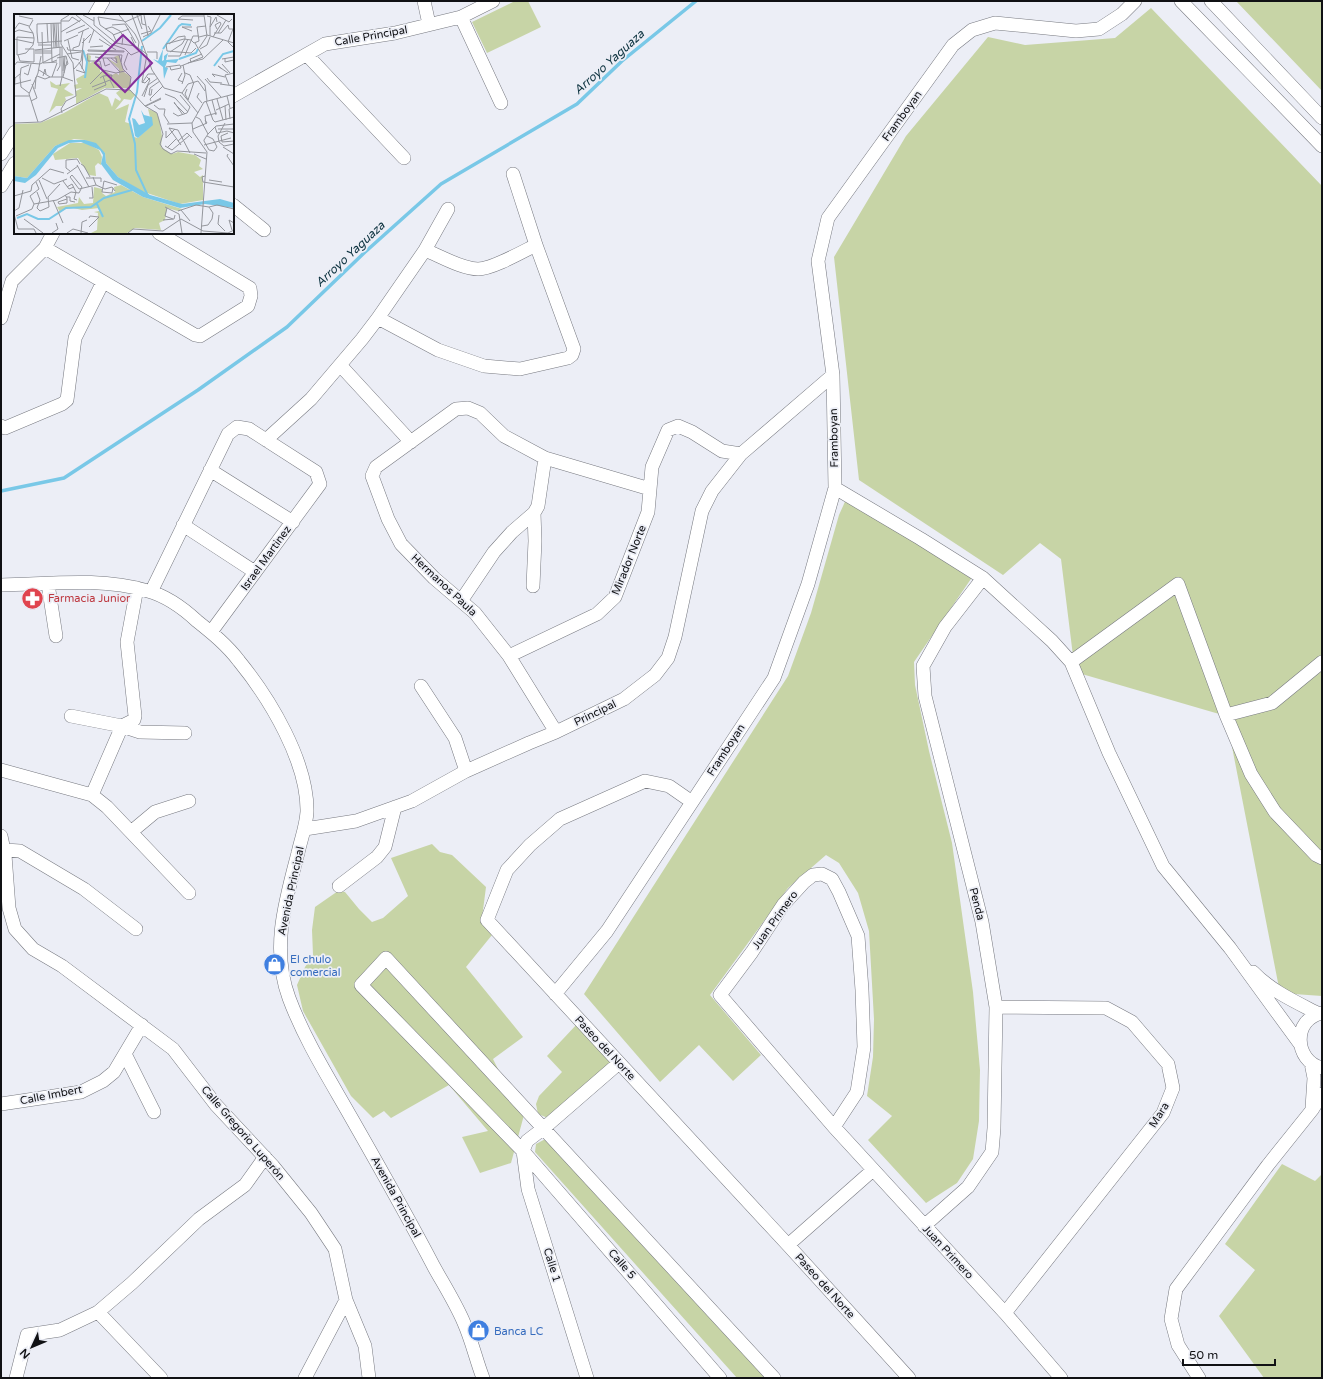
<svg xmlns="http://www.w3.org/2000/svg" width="1323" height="1379" viewBox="0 0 1323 1379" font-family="'Varela Round',sans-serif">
  <rect width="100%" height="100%" fill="#eceef6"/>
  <path fill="#c7d4a6" d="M 515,1 L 528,1 L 541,27 L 487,53 L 472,22 Z
    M 1236,1 L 1322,1 L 1322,91 Z
    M 1151,8 L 1322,186 L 1322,996 L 1280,993 L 1226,716 L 1075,672 L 1061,559 L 1040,543 L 1003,575 L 859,480 L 834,257 L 906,136 L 988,37 L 1025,45 L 1115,38 Z
    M 848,495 L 975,573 L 914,662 L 915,685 L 929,751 L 952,843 L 973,992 L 980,1070 L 979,1121 L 973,1159 L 957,1183 L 926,1203 L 868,1140 L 892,1116 L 867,1096 L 873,1057 L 874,1019 L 869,931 L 858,893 L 839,863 L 826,855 L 788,888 L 710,995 L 761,1055 L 733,1081 L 699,1045 L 660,1082 L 584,994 L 788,676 L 811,613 L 839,515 Z
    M 432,844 L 440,852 L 452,855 L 486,887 L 482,918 L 492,935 L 466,967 L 523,1037 L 493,1059 L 501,1075 L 524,1115 L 511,1163 L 480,1173 L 462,1137 L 488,1131 L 449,1085 L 391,1118 L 384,1111 L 373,1118 L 351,1096 L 303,1011 L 297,985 L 305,967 L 313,955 L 312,930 L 315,907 L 338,891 L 345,892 L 359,909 L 372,922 L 383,918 L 408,896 L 391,858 Z
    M 578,1023 L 614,1062 L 548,1118 L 538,1114 L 536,1104 L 539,1096 L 562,1072 L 547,1056 Z
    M 551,1136 L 769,1378 L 737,1378 L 535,1152 L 536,1144 Z
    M 1282,1164 L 1315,1181 L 1322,1174 L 1322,1378 L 1264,1378 L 1219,1316 L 1255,1270 L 1225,1244 Z"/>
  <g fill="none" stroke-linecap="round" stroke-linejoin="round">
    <path stroke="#79c8e7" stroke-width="3.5" d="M 1,491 L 64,478 L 198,390 L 287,327 L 364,253 L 441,184 L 577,104 L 622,61 L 696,1"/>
    <defs>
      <path id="minor" d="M 424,1 L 429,24
        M 1181,1 L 1322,146
        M 1211,1 L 1322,118
        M 95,15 L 103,1
        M 461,17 L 501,103
        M 307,55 L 404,158
        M 233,96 L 325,44 L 395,33 L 461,17 L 493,1
        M 1,154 L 15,132
        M 1,186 L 15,163
        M 233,205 L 264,230
        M 45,248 L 195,335 L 200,336 L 248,306 L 251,296 L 250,288 L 159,233
        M 425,250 C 440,256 462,269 478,269 C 492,269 522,252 536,245
        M 1,318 L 12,281 L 45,248 L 53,233
        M 378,318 L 438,350 L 484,366 L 520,369 L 568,358 L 572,355 L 574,349 L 536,245 L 513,174
        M 340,365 L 411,442
        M 1,426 L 5,428 L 62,404 L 67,400 L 75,338 L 103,282
        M 266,440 L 311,399 L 362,339 L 378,318 L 425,250 L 448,209
        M 210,470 L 293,522
        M 835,488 L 921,539 L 983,578 L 1052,641 L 1071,662 L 1109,753 L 1163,866 L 1230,948 L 1300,1044
        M 183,525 L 255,572
        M 48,584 L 56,636
        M 1,585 C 51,584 99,577 148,591 C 166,596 183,608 197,621 C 212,633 227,645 239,661 C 270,699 308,762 307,812 C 306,827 301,839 298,853 C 285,902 271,949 289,998 C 305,1041 330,1080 352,1119 C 380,1168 408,1217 434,1267 C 444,1285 456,1304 464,1323 C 472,1341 476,1360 483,1378
        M 533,586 L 535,541 L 534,513
        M 151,592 L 228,434 L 237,427 L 249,429 L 316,472 L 320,484 L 211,632
        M 461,601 L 494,552 L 512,532 L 534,513 L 538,506 L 545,458
        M 509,656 L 597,614 L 615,597 L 648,512 L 652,467 L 668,430 L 678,426 L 692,432 L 722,451 L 741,454 L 833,375
        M 1071,662 L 1178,584 L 1226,715
        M 1322,662 L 1272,703 L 1226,715 L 1251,774 L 1275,812 L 1316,855 L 1322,858
        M 421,686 L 455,738 L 466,771
        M 71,716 L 122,726 L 140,732 L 185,733
        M 556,732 L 509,656 L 475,613 L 434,578 L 401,544 L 388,519 L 372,476 L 376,467 L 456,409 L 468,408 L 480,413 L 504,436 L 545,458 L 650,489
        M 1,770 L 92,795 L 107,807 L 189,893
        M 92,795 L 122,726 L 134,720 L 135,716 L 127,642 L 137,588
        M 692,802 L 669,786 L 645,781 L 560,819 L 530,845 L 507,870 L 487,920 L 788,1245 L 909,1378
        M 305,829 L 356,821 L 412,801 L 466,771 L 529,743 L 556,732 L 624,699 L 655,675 L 668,658 L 675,637 L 702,511 L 712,491 L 741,454
        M 131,832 L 155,812 L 189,801
        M 1,836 L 5,855 L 9,908 L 15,929 L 33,949 L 62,966 L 173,1049 L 216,1105 L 273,1166 L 311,1213 L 335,1249 L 346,1300 L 365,1346 L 369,1378
        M 5,850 L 20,851 L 84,889 L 136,929
        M 339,886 L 377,857 L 385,847 L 395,807
        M 1253,972 C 1271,991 1296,1002 1319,1014
        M 555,994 L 607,931 L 774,678 L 808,584 L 835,488 L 833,375 L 818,261 L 828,218 L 953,45 L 972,30 L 995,23 L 1076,31 L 1099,29 L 1122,14 L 1135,1
        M 996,1007 L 1106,1008 L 1132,1022 L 1168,1064 L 1173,1088 L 1163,1113 L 1005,1313
        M 1322,1013 C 1292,1019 1294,1061 1322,1068
        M 125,1054 L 154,1112
        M 1311,1063 L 1314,1078 L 1312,1108
        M 1,1104 L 81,1092 L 103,1081 L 114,1072 L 142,1025
        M 834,1127 L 857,1092 L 864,1047 L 862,990 L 858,936 L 839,892 L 832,879 L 822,874 L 813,875 L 804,882 L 783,905 L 752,952 L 720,995 L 834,1127 L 1005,1313 L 1061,1378
        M 523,1151 L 528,1189 L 587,1378
        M 523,1151 L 527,1141 L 544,1128 L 619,1063
        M 924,1226 L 968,1187 L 992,1152 L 994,1128 L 996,1007 L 982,922 L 925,696 L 923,666 L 945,627 L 983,578
        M 788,1245 L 873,1170
        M 98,1312 L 161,1378
        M 16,1378 L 27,1335 L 60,1330 L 98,1312 L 132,1283 L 199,1219 L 245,1185 L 265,1157
        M 305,1378 L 346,1300
        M 720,1378 L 523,1151 L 361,985 L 386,958 L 774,1378
        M 1199,1378 L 1178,1345 L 1171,1319 L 1176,1289 L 1268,1165 L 1312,1110 L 1322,1094"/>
    </defs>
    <use href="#minor" stroke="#777980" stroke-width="14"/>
    <use href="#minor" stroke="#fff" stroke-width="13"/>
  </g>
  <defs>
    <symbol id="pharmacy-disc" viewBox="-11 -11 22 22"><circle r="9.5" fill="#e0444e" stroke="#eceef6"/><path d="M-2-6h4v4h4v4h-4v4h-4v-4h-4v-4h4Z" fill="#fff"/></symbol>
    <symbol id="shop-disc" viewBox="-11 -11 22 22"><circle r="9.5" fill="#3f7fe0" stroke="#eceef6"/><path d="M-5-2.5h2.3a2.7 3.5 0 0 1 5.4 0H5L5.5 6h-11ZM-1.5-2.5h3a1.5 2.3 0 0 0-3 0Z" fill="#fff"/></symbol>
  </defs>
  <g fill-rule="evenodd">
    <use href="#pharmacy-disc" x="20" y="586" width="25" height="25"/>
    <use href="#shop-disc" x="262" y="952" width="25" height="25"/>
    <use href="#shop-disc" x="466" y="1318" width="25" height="25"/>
  </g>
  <g text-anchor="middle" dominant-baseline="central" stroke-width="3.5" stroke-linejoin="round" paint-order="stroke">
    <g font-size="11" fill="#101114" stroke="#eceef6">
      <text transform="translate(371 36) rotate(-10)">Calle Principal</text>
      <text transform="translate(902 116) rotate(-54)">Framboyan</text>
      <text transform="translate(834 438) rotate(-91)">Framboyan</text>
      <text transform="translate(266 558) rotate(-54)">Israel Martinez</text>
      <text transform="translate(629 560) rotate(-68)">Mirador Norte</text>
      <text transform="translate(444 585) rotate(43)">Hermanos Paula</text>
      <text transform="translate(595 713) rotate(-26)">Principal</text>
      <text transform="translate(726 750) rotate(-57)">Framboyan</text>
      <text transform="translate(291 891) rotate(-78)">Avenida Principal</text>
      <text transform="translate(977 904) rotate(76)">Penda</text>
      <text transform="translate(775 920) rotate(-54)">Juan Primero</text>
      <text transform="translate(605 1048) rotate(47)">Paseo del Norte</text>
      <text transform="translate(51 1095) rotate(-11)">Calle Imbert</text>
      <text transform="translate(1159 1115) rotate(-58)">Mara</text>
      <text transform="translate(243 1133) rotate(49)">Calle Gregorio Luperón</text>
      <text transform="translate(396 1197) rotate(61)">Avenida Principal</text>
      <text transform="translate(948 1252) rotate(47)">Juan Primero</text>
      <text transform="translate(622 1264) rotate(49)">Calle 5</text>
      <text transform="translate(552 1265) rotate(73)">Calle 1</text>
      <text transform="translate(825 1286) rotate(48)">Paseo del Norte</text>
    </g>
    <g font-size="11" fill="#be3a42" stroke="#eceef6" text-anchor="start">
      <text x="48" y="598">Farmacia Junior</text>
    </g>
    <g font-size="11" fill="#366cbe" stroke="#eceef6" text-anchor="start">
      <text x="290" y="959">El chulo<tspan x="290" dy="13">comercial</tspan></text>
      <text x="494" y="1331">Banca LC</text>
    </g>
    <g font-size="12" font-style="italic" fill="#0b313e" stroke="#eceef6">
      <text transform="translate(609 62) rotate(-42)">Arroyo Yaguaza</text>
      <text transform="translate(350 254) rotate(-43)">Arroyo Yaguaza</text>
    </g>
  </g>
  <g transform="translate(14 14)">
    <rect width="220" height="220" fill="#eceef6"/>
    <path d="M 73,40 L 77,42 L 76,49 L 80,47 L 86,50 L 86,58 L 90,56 L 98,61 L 102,59 L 105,61 L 105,55 L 93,44 L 103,50 L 100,43 L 105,41 L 110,58 L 116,62 L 117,70 L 114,74 L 91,74 L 62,90 L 62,77 L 68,74 L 61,75 L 60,71 L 64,70 L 62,65 L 71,60 ZM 36,67 L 42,71 L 56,69 L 50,75 L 60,81 L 51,83 L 52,86 L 48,92 L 42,92 L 35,99 L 44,75 L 37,73 ZM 106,76 L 116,76 L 121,81 L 117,86 L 110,85 L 101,96 L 115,90 L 111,108 L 117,110 L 120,123 L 124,124 L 138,111 L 134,95 L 142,98 L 145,104 L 148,122 L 147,133 L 158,140 L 164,138 L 181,141 L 187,146 L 185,152 L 189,155 L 180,158 L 186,163 L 189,161 L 189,186 L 166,190 L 127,177 L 104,163 L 92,149 L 91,139 L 71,126 L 60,125 L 41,132 L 13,164 L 0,162 L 0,110 L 26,109 L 50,99 L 85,79 L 94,83 L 98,93 L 101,84 L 106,87 L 107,85 L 102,79 ZM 56,129 L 72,129 L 85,136 L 88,143 L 87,151 L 84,149 L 81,152 L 82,162 L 75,161 L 64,144 L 41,146 L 39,140 ZM 107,171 L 129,183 L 168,195 L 164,197 L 153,194 L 151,206 L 145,209 L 147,216 L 121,214 L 113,219 L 77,219 L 83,216 L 84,199 L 80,198 L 85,197 L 85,194 L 68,196 L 55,193 L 46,198 L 43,193 L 64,189 L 65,183 L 70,190 L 79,189 L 80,173 L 88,175 L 88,179 L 92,182 L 101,178 L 100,173 Z" fill="#c7d4a6"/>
    <path d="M 149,35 L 148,47 L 150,46 L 150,42 L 154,39 L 152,46 L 165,45 L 162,49 L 153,48 L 151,53 L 154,54 L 150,65 L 149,53 L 139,45 L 144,47 ZM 127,96 L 130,101 L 138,103 L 139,111 L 124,124 L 121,122 L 118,104 L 121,105 L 125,111 L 131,109 ZM 55,126 L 71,126 L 82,129 L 91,139 L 92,149 L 104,163 L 136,181 L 168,190 L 206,185 L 220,189 L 220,194 L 191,190 L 166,194 L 129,183 L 99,166 L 87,150 L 89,141 L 86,136 L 67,128 L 55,129 L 44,134 L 22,161 L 11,169 L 0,167 L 0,162 L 13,164 L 41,132 Z" fill="#79c8e7"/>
    <path fill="none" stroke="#79c8e7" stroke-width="2" d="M 128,27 L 146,14 L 157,1M 128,32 L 123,78 L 115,105 L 121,130 L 122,156 L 134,182M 149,35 L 165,12 L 168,10 L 177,11M 69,36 L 73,48 L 71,64M 165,45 L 182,39 L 184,35M 200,52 L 209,40 L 220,37M 83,190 L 89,203M 3,204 L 13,200 L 24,205 L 35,205 L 52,194 L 77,193 L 90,184 L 118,176"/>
    <path fill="none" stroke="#94969c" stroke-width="1" d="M 62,1 L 97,30 L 111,35 L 117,41 L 126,37M 69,1 L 80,7M 105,1 L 121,20 L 125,28 L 124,35M 118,1 L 138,56 L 150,74 L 168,79 L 184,99M 123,1 L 128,15M 127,1 L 128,10 L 132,11M 130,1 L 134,22M 203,1 L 215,8 L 218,5M 5,2 L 19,5M 193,2 L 197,3 L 196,13M 80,3 L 80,11 L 102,29 L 121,32M 84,3 L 86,11 L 99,20 L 103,29M 84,3 L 110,7M 19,6 L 15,13 L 19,19 L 20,24 L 20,26 L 19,31 L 12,39 L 3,41 L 3,23 L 20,24M 179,6 L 164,5 L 168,2 L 190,2M 47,7 L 55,7 L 58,3 L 66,8M 111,8 L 127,1M 33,9 L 34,28M 37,9 L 38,48 L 43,46M 39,9 L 40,34M 40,9 L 42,34M 42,9 L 43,34M 44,9 L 45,34M 47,9 L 23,10 L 23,18 L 24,29 L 48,27M 111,10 L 122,29M 98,11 L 111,10M 91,15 L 98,13 L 106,17 L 109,22 L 108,31M 0,16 L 5,9 L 15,12M 178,17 L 168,13 L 178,13M 0,18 L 5,16 L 19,19M 28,18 L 29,49M 47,18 L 67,6M 52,19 L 71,11M 64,19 L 75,14M 200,19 L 207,19 L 214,11 L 215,15 L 219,15 L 214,28 L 220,34M 204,19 L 212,6M 127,20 L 137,17 L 134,12M 99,21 L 115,15M 196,22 L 196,13 L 202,3 L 203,8M 117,23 L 121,32 L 133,40M 129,23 L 137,19 L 146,1M 185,23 L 193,21 L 220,29M 199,23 L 207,10 L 206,8 L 201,11 L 203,15M 0,25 L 19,29M 85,25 L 102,36M 54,26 L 58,44 L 65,46M 177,26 L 170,25 L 152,30 L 153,37 L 177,39 L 182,34M 177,26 L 180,29 L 185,27 L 183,13 L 192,12M 50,27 L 64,21M 68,29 L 77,20M 75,29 L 80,16M 155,30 L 164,23 L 171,22 L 171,25M 24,31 L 38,31M 53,33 L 54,36 L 69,37 L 68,55M 76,33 L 89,32M 185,34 L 193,22 L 190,1M 186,35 L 193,31 L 196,23M 21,36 L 48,33M 59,36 L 59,34 L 65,32 L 69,17M 74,36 L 110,37 L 110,38 L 74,37 ZM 21,37 L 38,37M 133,38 L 143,38 L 143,45M 156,38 L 168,30 L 171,25M 21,39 L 38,39M 53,40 L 67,38M 133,40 L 128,68 L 131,69 L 136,64M 4,41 L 6,47 L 20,48 L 20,35 L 11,35M 105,41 L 109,55 L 117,63 L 115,76M 171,41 L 179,22 L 185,22M 154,42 L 166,42 L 174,25M 81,43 L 89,44 L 102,44 L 103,49 L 97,44M 43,44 L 52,42 L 54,50 L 51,52M 89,44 L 91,52 L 96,50M 93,44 L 106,58M 211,44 L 211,48 L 220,46M 208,45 L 220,43M 177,48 L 176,45 L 188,40M 29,49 L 43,48M 174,49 L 189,45 L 209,26M 208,50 L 216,59M 15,51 L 7,54 L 6,63 L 7,73 L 15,79M 0,52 L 3,48 L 26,50 L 46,40M 167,52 L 189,43 L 181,29M 152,53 L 166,51 L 167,54 L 157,56 L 156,53M 60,55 L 67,47 L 70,24M 208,55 L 204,52 L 214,59M 25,56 L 36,63 L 48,63 L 48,33M 62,56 L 71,59 L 65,48M 88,56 L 86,47 L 74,47 L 73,40 L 108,41 L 107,48M 89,56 L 102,59 L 111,57M 113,56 L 110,50 L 114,39M 43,57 L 46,52 L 46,33M 49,57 L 50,42M 10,59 L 14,61 L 17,50M 50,59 L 51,42M 168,59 L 164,66 L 169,68M 171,59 L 176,61 L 179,68M 23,62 L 31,65 L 36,63M 29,62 L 31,55 L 32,60M 89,62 L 98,61 L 97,66M 183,62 L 191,71 L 193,87M 38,63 L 43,49M 49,63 L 53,47M 201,63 L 198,60 L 211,63M 193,64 L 196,68 L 208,69M 191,65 L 207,83M 128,69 L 134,60 L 141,60M 1,70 L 17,66M 76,70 L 89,57M 168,70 L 171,61 L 169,51M 206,70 L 220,72M 215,71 L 211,61 L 220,59M 46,72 L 48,63 L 59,67M 78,73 L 96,66 L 100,74M 21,75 L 22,63M 138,75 L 137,81 L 135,81 L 136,74 L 146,67M 173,75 L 171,80 L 174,86M 80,76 L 92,71 L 89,62 L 86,64M 168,79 L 174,70 L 184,67 L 191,77M 185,79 L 183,83 L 188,89M 0,80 L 1,64 L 6,60M 151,80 L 161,84 L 174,98M 0,82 L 15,82M 128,82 L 136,66 L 133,63M 213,82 L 216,94M 130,83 L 134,71 L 144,64M 203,85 L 209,106M 174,86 L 180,68M 198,86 L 202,101M 17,87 L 23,84 L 18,70M 137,87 L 136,85 L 149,72M 192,87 L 199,106M 160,88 L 169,101M 160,89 L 171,100M 140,91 L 145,95 L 151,95 L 150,101 L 155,109M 131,92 L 147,84M 132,92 L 147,85M 211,92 L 212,106M 202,96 L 215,90M 48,99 L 47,95 L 52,87 L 62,82 L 59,49 L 47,30 L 47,6 L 55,1M 159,99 L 164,102 L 173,99 L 176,93 L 166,81M 182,103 L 186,105 L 194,120M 216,105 L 215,95 L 220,93M 199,106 L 201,108 L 220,103M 24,108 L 15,80 L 24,59 L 27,42M 0,109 L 27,108 L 92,75 L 116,76 L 131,92 L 143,99 L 149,120 L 146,130 L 149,135 L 157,140 L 163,137 L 192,139M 211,109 L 204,122 L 205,128 L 210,132 L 220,130M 153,110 L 178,109M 192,110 L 191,102 L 203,99M 201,113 L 203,119 L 213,117 L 220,119M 155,114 L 164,116 L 176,139M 155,114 L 167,131M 179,115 L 193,109 L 191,106M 204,115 L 219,115M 152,117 L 152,124 L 161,115M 214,119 L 207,122 L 208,128 L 220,127M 193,122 L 199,125 L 203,133 L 200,137 L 195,136 L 190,127 L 190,126 L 194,120 L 202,112 L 220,110M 164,127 L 173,119 L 178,124M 190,131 L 217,124M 151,132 L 158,136 L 176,121M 209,133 L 220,140M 153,134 L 162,125M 180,140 L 192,145M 214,140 L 213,142 L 220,152M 67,150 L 70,152 L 76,163M 63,151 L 75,173M 56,157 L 52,154 L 52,146 L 63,145 L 66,150M 53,160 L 64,152M 58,161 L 56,163 L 65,175 L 82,171 L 79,163M 58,161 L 68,173M 191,162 L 188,163 L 189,168 L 220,173M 28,164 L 40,170 L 53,165M 72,164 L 87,164 L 87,168M 25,166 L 33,185M 195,166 L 208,168M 49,167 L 55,175 L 60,173M 82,171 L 91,175 L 98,173 L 101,177M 53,173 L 58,170 L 62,178 L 60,185 L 63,186M 99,174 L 98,179 L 88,178 L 90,167 L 103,171M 23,178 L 26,186 L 23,194 L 26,197 L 35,193 L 34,183 L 46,170M 51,181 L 53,184 L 53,189 L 45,190 L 44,188 L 53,185M 0,182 L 17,177 L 18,171 L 36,155 L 50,159M 52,183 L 56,183 L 56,187 L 61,188M 75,184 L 79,184 L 78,173M 39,186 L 49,209M 20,190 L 43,186 L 57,178 L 65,179 L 68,173M 151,193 L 165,200 L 168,219M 195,193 L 203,191 L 220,195M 153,194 L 151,202 L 159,205M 167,196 L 176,207M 0,197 L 5,194 L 9,176M 164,197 L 182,191 L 195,193 L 199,199 L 198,205 L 194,211 L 188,212M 0,200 L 4,215 L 20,215 L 22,219M 205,201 L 204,210 L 211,217M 2,202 L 18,195 L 20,190 L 16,182 L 25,175 L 22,168M 75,204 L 76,202 L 85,203 L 75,213M 10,205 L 29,219M 149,206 L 160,205 L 161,201M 218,216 L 215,206 L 220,209M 38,219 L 44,215 L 42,209M 53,219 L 59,215 L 74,219M 67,219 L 68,208 L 73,206M 114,219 L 119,215 L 149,217 L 167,205 L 189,217 L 214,219 L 220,216M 187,219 L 193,138 L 179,118 L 178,109 L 190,88 L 220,80"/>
    <path fill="#852f9c" fill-opacity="0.15" stroke="#852f9c" stroke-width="2" d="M 109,21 L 138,49 L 111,78 L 81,49 Z"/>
    <rect width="220" height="220" fill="none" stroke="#101114" stroke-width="2"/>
  </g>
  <rect width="1323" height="1379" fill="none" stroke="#101114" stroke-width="4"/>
  <g transform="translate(32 1347) rotate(226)" stroke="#eceef6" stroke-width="3" paint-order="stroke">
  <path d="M0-3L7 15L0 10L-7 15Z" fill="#101114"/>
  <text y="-6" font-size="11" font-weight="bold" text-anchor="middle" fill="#101114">N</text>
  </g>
  <path d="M1183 1359v6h92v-6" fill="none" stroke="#101114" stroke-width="2"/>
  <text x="1189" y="1359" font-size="12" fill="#101114" stroke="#eceef6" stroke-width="3" paint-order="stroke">50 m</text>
</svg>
